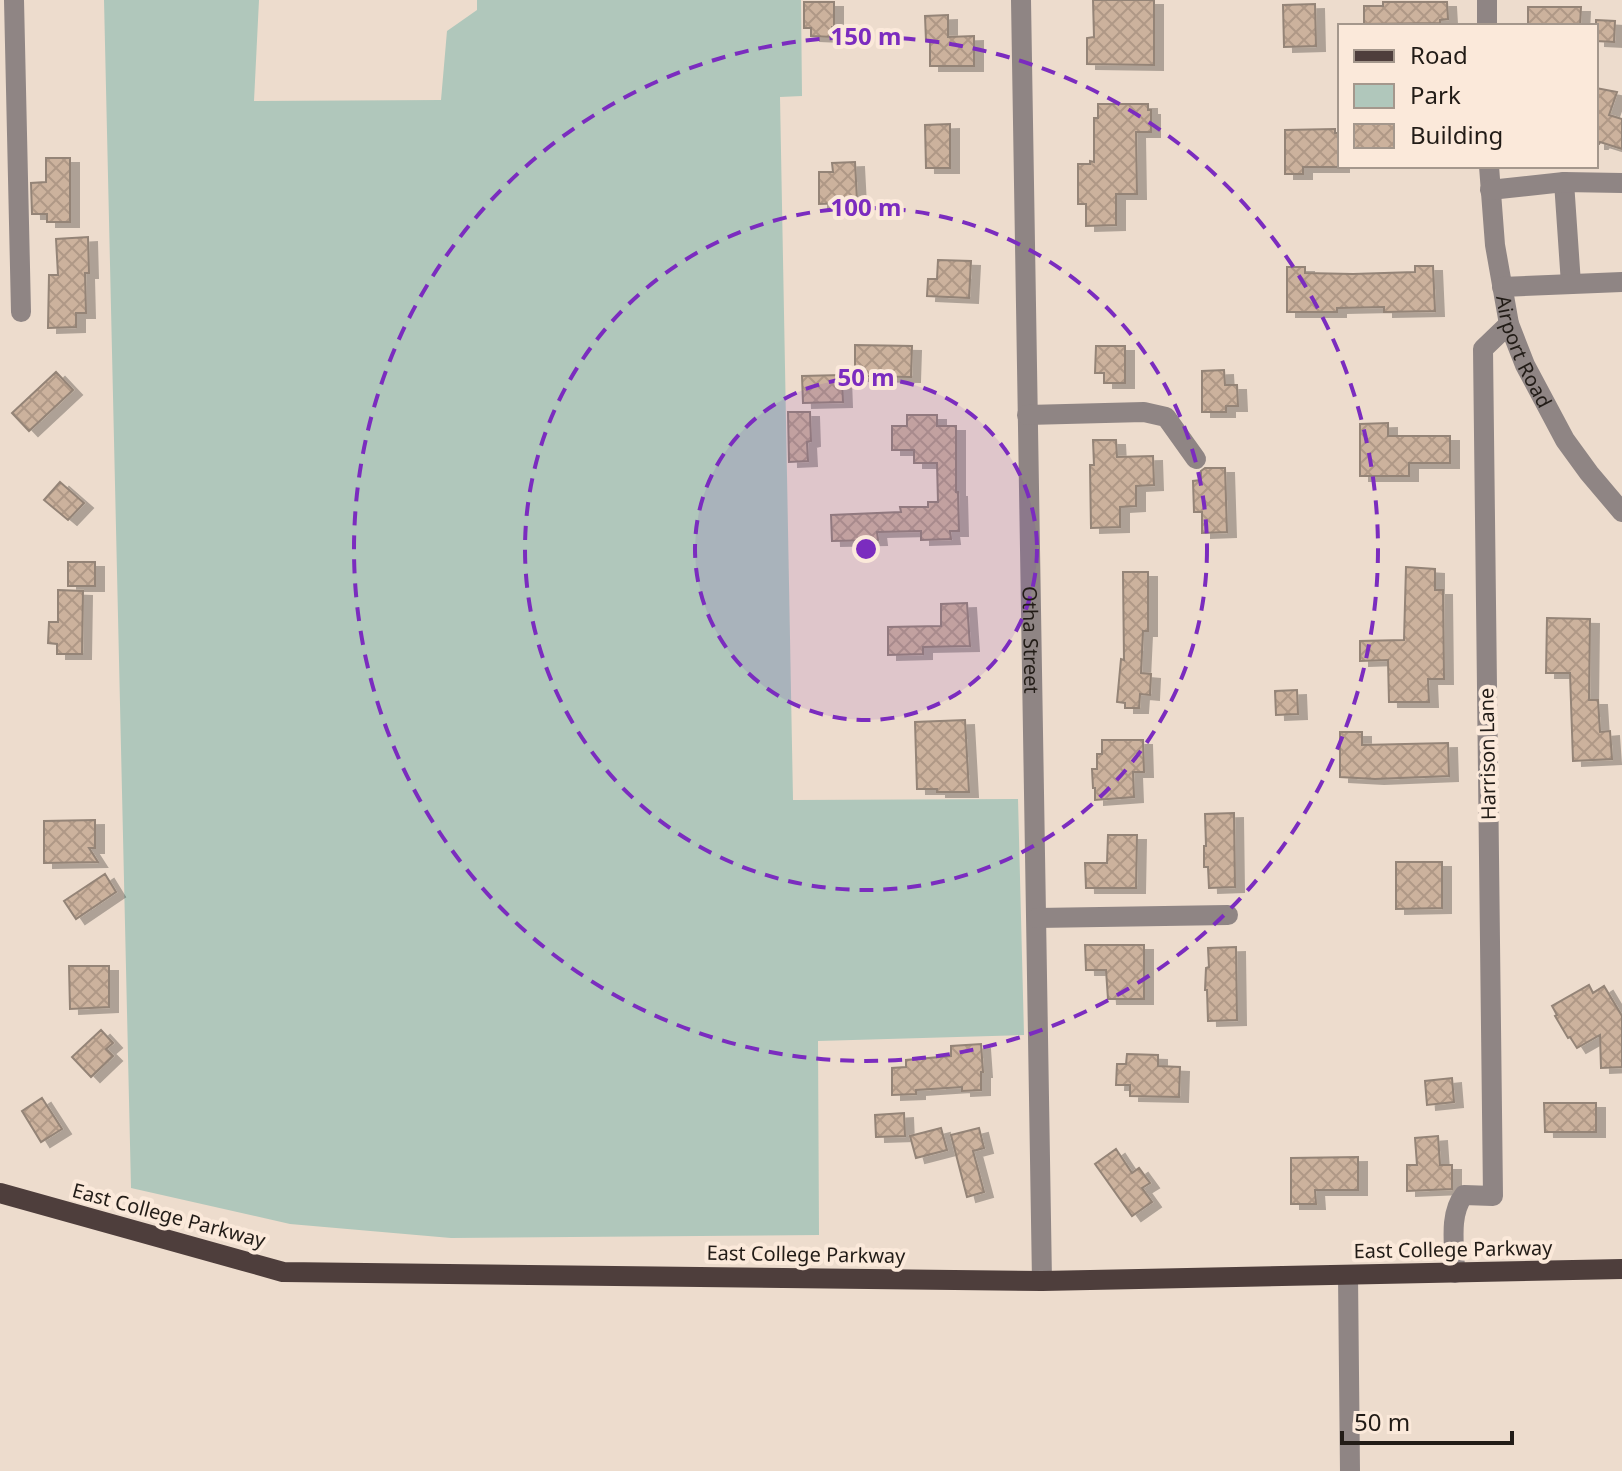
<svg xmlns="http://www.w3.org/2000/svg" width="1622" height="1471" viewBox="0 0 1622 1471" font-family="'Noto Sans',sans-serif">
  <defs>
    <pattern id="building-cross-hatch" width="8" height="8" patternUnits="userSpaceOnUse" patternTransform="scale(2)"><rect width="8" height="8" fill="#ccb29d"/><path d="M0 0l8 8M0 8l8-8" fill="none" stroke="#af9886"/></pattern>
    <filter id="shadow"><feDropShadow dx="9" dy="5" stdDeviation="0" flood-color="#0004"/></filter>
  </defs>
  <rect width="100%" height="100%" fill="#eddccd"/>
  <path fill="#b0c7bb" d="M 104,0 L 259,0 L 254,101 L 441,100 L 447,31 L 477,10 L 477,0 L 801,0 L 802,96 L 780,97 L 793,800 L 1018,799 L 1024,1035 L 818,1041 L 819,1235 L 451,1238 L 290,1224 L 131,1188 Z"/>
  <path fill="url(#building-cross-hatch)" stroke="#948477" stroke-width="2" filter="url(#shadow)" d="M 1093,0 L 1154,0 L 1154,65 L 1087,64 L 1087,38 L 1094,37 Z
    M 804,2 L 834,2 L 834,27 L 832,27 L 832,37 L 811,36 L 811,28 L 804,28 Z
    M 1383,2 L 1447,2 L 1448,19 L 1440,20 L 1440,23 L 1364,24 L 1364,6 L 1383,6 Z
    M 1315,4 L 1316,46 L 1284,47 L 1283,5 Z
    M 1528,7 L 1581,7 L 1580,26 L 1528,26 Z
    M 948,15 L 948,37 L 974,36 L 974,66 L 930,66 L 930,41 L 926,41 L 925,16 Z
    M 1596,20 L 1615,21 L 1614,42 L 1596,41 Z
    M 1596,88 L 1617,92 L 1609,115 L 1622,119 L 1622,149 L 1600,142 L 1599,144 L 1596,144 Z
    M 1098,104 L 1148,104 L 1148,110 L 1151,110 L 1151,132 L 1136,132 L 1137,194 L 1116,194 L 1116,225 L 1086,226 L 1086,204 L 1078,204 L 1078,164 L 1090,164 L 1090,161 L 1094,162 L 1094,118 L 1098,118 Z
    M 950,124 L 950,168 L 926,168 L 925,125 Z
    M 1335,129 L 1335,133 L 1340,133 L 1340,167 L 1303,167 L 1303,174 L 1285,174 L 1285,130 Z
    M 46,158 L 70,158 L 70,222 L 47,222 L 47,214 L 32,214 L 31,183 L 46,182 Z
    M 855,162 L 857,200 L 845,200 L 845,203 L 819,204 L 819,172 L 833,172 L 832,163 Z
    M 88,237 L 89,273 L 85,273 L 86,313 L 76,313 L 76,327 L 48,328 L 49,275 L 58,275 L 56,239 Z
    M 938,260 L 971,261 L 969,298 L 927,296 L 928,279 L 937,279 Z
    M 1415,266 L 1433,266 L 1435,311 L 1384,312 L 1384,307 L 1337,308 L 1337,312 L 1287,312 L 1287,267 L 1305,267 L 1305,273 L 1353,274 L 1415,272 Z
    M 855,345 L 912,346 L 911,377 L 855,376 Z
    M 1096,346 L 1125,346 L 1125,383 L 1104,383 L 1104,373 L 1095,373 Z
    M 1224,370 L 1225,385 L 1237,385 L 1238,406 L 1226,406 L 1226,412 L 1202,412 L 1202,371 Z
    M 56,372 L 73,390 L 29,431 L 12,413 Z
    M 842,375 L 843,402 L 803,403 L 802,376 Z
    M 788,412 L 810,412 L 811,441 L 807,442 L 808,461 L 789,462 Z
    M 907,415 L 937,415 L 937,426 L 956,426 L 956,492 L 958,492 L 959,531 L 950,531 L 951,539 L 921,540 L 921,531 L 877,532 L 878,540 L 832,541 L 831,515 L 901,512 L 900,507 L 928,507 L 928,502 L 938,502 L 937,463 L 914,463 L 914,450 L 892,450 L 892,426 L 907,426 Z
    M 1388,423 L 1388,436 L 1450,436 L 1450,463 L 1409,463 L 1409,476 L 1360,476 L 1360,424 Z
    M 1093,440 L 1116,440 L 1117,457 L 1153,456 L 1154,485 L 1136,486 L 1136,506 L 1120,507 L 1120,527 L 1091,528 L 1090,465 L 1094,465 Z
    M 1205,468 L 1225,468 L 1227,532 L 1202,533 L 1202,512 L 1194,512 L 1193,481 L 1201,480 L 1201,471 Z
    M 60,482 L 84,503 L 68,520 L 44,500 Z
    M 68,562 L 95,562 L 95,586 L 68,586 Z
    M 1406,567 L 1435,569 L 1435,590 L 1443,590 L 1444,679 L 1428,679 L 1429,702 L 1389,702 L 1388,660 L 1360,661 L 1360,641 L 1404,640 Z
    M 1123,572 L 1148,572 L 1148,631 L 1143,631 L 1141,673 L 1151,674 L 1150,695 L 1140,694 L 1139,708 L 1125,708 L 1125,703 L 1117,702 L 1121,659 L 1124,660 Z
    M 58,590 L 83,591 L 82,654 L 57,654 L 57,644 L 48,643 L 49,622 L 58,622 Z
    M 967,603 L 970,646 L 923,647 L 923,654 L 888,655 L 888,627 L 941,626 L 941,604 Z
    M 1547,618 L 1590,619 L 1589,700 L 1598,700 L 1600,732 L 1610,731 L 1612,759 L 1573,761 L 1570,673 L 1546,673 Z
    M 1297,690 L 1298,714 L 1276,715 L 1275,691 Z
    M 965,720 L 969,792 L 937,792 L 937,789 L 917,789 L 915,722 Z
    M 1340,732 L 1362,732 L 1362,745 L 1448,743 L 1449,776 L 1375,779 L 1340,777 Z
    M 1102,740 L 1143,740 L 1144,772 L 1133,772 L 1134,797 L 1095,800 L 1095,788 L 1093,788 L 1092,769 L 1097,769 L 1097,754 L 1102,754 Z
    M 1234,813 L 1235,887 L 1209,888 L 1208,867 L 1204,867 L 1204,846 L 1206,846 L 1205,814 Z
    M 95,820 L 95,848 L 89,848 L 98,862 L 44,863 L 44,821 Z
    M 1108,835 L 1137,835 L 1136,888 L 1086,888 L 1085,863 L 1107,863 Z
    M 1396,862 L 1442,862 L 1442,908 L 1396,909 Z
    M 105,874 L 116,892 L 76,919 L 64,901 Z
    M 1085,945 L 1144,945 L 1144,999 L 1108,999 L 1106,970 L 1086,970 Z
    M 1236,947 L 1237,1020 L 1208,1021 L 1207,990 L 1205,990 L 1206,968 L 1209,967 L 1208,948 Z
    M 69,966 L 109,966 L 109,1007 L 70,1009 Z
    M 1589,985 L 1593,993 L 1604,986 L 1622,1016 L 1622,1067 L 1601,1068 L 1600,1035 L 1577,1048 L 1570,1037 L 1568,1038 L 1555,1016 L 1557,1015 L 1552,1006 Z
    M 101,1030 L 113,1043 L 106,1049 L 113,1056 L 91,1077 L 72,1057 Z
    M 981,1044 L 983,1072 L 981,1072 L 981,1090 L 962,1091 L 962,1087 L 916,1090 L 916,1094 L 892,1095 L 892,1068 L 906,1067 L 906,1060 L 951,1056 L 951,1046 Z
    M 1127,1054 L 1158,1055 L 1158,1066 L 1180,1067 L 1179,1097 L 1130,1096 L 1130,1085 L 1116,1085 L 1117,1064 L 1126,1064 Z
    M 1452,1078 L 1454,1102 L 1427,1105 L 1425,1081 Z
    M 42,1098 L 62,1129 L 41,1142 L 22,1111 Z
    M 1544,1103 L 1596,1103 L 1596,1132 L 1545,1132 Z
    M 904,1113 L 905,1136 L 876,1137 L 875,1115 Z
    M 941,1128 L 947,1150 L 916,1158 L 910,1136 Z
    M 979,1128 L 984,1148 L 973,1151 L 984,1192 L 967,1197 L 951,1135 Z
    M 1438,1136 L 1440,1165 L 1452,1165 L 1452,1189 L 1407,1191 L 1407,1165 L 1417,1165 L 1415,1138 Z
    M 1116,1149 L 1132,1173 L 1139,1168 L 1150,1183 L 1142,1188 L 1152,1202 L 1132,1216 L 1095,1164 Z
    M 1358,1157 L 1358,1190 L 1315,1190 L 1316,1204 L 1291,1204 L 1291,1158 Z"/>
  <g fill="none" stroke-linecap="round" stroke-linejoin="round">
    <g stroke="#8f8584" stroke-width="20">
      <path d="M 14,0 L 21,312"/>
      <path id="s1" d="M 1021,0 L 1042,1281"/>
      <path d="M 1487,0 L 1487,26"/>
      <path id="s2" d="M 1489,166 L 1495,245 L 1509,324 L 1525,365 L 1565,440 L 1589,473 L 1622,512"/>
      <path d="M 1564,182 L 1571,284"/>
      <path d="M 1490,190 L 1564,182 L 1622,183"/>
      <path d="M 1502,287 L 1622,282"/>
      <path d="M 1027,415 L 1144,412 L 1166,417 L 1196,459"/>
      <path d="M 1037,918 L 1228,915"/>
      <path d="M 1455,1273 C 1455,1248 1448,1215 1464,1195 L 1493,1196 L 1483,349 L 1509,324"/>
      <path d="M 1348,1275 L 1350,1471"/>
    </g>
    <path stroke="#4e3e3c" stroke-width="20" d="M 0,1193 L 283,1272 L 1042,1281 L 1622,1269"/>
  </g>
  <circle cx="866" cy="549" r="171" fill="#7b2cbf" fill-opacity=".12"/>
  <g fill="none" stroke="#7b2cbf" stroke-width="4" stroke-dasharray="14 10">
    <circle cx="866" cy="549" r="171"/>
    <circle cx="866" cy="549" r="341"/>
    <circle cx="866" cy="549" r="512"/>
  </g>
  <g text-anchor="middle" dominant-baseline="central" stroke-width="8" stroke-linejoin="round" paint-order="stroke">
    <g font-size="20" fill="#221c17" stroke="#fbe9da">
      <text stroke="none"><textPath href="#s2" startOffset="190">Airport Road</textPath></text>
      <text stroke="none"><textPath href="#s1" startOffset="640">Otha Street</textPath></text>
      <text transform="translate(1487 754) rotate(-91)">Harrison Lane</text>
      <text transform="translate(169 1215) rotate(15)">East College Parkway</text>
      <text transform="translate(1453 1249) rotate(-1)">East College Parkway</text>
      <text transform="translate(806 1254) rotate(1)">East College Parkway</text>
    </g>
  </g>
  <circle cx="866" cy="549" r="12" fill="#7b2cbf" stroke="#fbe9da" stroke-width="4"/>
  <g font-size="24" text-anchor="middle" font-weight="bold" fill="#7b2cbf" stroke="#fbe9da" stroke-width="8" stroke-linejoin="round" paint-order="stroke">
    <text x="866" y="45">150 m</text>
    <text x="866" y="216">100 m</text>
    <text x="866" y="386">50 m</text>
  </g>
  <rect x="1338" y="24" width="260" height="144" fill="#fbe9da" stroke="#a4978c" stroke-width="2"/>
  <rect x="1354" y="50" width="40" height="12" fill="#4e3e3c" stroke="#a4978c" stroke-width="2"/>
  <text x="1410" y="64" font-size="24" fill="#221c17">Road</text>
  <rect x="1354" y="84" width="40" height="24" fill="#b0c7bb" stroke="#a4978c" stroke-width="2"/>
  <text x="1410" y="104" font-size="24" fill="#221c17">Park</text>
  <rect x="1354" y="124" width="40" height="24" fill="url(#building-cross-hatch)" stroke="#a4978c" stroke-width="2"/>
  <text x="1410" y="144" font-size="24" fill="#221c17">Building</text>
  <path d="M1342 1431v12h170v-12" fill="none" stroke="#221c17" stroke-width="4"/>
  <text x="1354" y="1431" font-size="24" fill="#221c17" stroke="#fbe9da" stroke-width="6" paint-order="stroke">50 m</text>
</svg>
